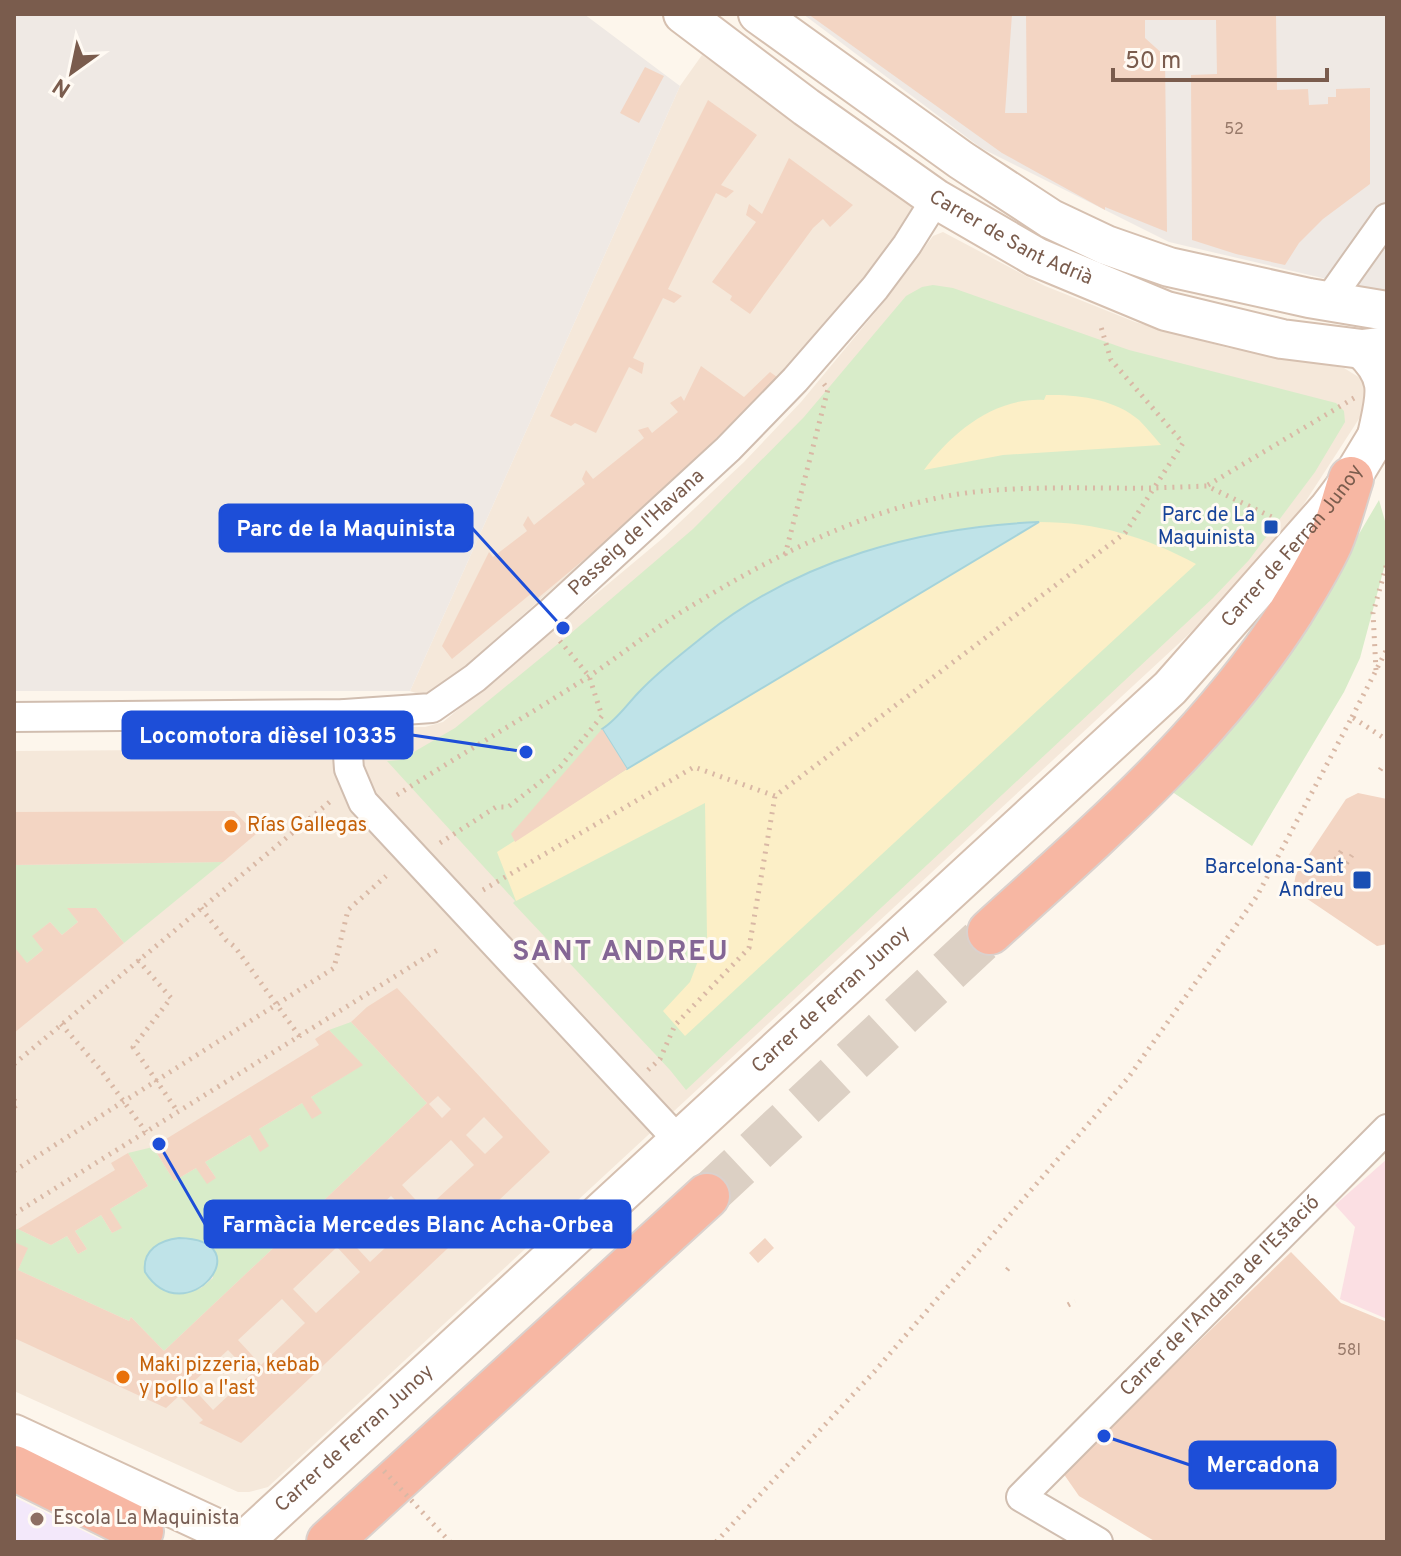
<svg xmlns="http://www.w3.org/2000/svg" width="1401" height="1556" viewBox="0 0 1401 1556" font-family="Overpass,sans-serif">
  <rect width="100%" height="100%" fill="#fdf6ec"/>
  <path fill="#f5e8da" d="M 702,55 L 911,202 L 913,218 L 787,379 L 430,698 L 410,691 L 680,86 Z
    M 943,232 L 1045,286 L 1135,322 L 1228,348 L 1344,368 L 1365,381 L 1366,408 L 1300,510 L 1221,602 L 1188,635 L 268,1487 L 249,1492 L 238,1492 L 14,1391 L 14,751 L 289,749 L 289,727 L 425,727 L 443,722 L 663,538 L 744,462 L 801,402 L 883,303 L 933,236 Z"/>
  <path fill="#efe9e4" d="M 14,14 L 584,14 L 680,86 L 410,691 L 14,691 Z
    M 803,14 L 1387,14 L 1387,293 L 1169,242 L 981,148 Z"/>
  <path fill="#f3e8fa" d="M 14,1497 L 106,1542 L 14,1542 Z"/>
  <path fill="#fbdfe3" d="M 1387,1159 L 1387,1319 L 1340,1299 L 1355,1227 L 1335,1205 Z"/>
  <path fill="#d8ecc9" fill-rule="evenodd" d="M 933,285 L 953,288 L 1129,350 L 1336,403 L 1344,411 L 1345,422 L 1315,472 L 1249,560 L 1213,598 L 686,1090 L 670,1070 L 513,903 L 515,901 L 387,761 L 400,760 L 455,728 L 570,634 L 693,529 L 804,417 L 906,296 L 922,287 Z
    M 1379,500 L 1387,528 L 1387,557 L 1360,658 L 1344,692 L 1252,846 L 1168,789 L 1336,573 Z
    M 223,862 L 124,943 L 96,908 L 68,908 L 78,922 L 62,935 L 50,922 L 33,936 L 43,950 L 27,963 L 14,951 L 14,865 Z
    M 351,1022 L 427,1103 L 164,1351 L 131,1317 L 129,1321 L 18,1270 L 27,1249 L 14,1242 L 14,1230 L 18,1229 L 51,1245 L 67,1236 L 78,1254 L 87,1249 L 75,1231 L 101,1215 L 112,1233 L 121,1228 L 110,1209 L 148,1186 L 128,1153 L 153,1147 L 174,1181 L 196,1168 L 216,1178 L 205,1162 L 250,1135 L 260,1151 L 259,1129 L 302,1103 L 321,1113 L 311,1097 L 362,1065 L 329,1030 ZM 186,1238 L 205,1244 L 214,1253 L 213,1278 L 201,1288 L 187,1291 L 144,1269 C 147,1246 164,1239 186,1238 Z"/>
  <path fill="#fcefc7" d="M 1046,395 C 1077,394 1115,399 1139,420 C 1147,428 1154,437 1161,445 L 1003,455 L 924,470 C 952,432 995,397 1044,400 Z
    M 1039,522 C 1097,522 1146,537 1196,564 L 685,1036 L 663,1011 L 690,982 L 707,937 L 705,803 L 516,901 L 497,852 L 627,769 Z"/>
  <path fill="#bfe3e8" stroke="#a5d3da" stroke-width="2" d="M 1039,522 L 627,769 L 602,729 C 617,720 628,703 640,691 C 660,670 683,653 705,635 C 798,560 921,527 1039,522 Z
    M 179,1238 C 265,1240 185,1335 145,1272 C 142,1250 160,1240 179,1238 Z"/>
  <path fill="#f3d5c3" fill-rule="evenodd" d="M 808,14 L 1012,14 L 1005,113 L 1027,113 L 1026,14 L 1276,14 L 1277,90 L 1308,89 L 1309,105 L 1328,104 L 1328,97 L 1336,97 L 1336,89 L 1370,88 L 1370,184 L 1323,219 L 1299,243 L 1285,265 L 1236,254 L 1192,240 L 1191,75 L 1217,74 L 1216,20 L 1145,20 L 1145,38 L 1165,56 L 1167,232 L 1105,207 L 1105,210 L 1002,153 Z
    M 645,67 L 664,76 L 639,123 L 620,113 Z
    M 708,100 L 757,135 L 721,185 L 734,191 L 726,198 L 716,193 L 700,224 L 668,289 L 682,296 L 674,303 L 663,298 L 633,358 L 644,363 L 642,374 L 629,367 L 596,433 L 575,423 L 571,426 L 550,416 Z
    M 789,158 L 853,205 L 830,227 L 823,219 L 813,228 L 750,314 L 730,300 L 732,296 L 712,282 L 756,222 L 746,215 L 749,204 L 762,214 Z
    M 701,366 L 744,397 L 770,372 L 777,377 L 653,502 L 538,598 L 533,592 L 452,659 L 442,646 L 489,552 L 493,557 L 527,531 L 523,525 L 528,516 L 534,525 L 585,484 L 582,479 L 586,470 L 593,479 L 644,438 L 638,430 L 648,427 L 652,433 L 678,412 L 670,403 L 681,396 L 684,401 Z
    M 602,729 L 627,769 L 515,842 L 511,834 Z
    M 1358,793 L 1387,799 L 1387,944 L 1377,946 L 1300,894 L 1294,884 L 1296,874 L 1346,799 Z
    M 234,811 L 256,834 L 223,862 L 14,865 L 14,812 Z
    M 67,908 L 96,908 L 124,943 L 14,1033 L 14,951 L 16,949 L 27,963 L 43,950 L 32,936 L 50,922 L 62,935 L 78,922 Z
    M 397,988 L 550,1152 L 241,1443 L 199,1423 L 203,1420 L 179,1396 L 166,1408 L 14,1338 L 14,1242 L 28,1248 L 18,1270 L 129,1321 L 131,1317 L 164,1351 L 427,1103 L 351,1022 L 367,1007 ZM 438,1096 L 451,1109 L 442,1118 L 429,1104 ZM 484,1117 L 503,1137 L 485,1154 L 466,1135 ZM 451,1140 L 474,1165 L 425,1210 L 402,1185 ZM 391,1196 L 415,1220 L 370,1262 L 347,1237 ZM 337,1247 L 360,1272 L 316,1313 L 293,1289 ZM 282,1299 L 305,1323 L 261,1365 L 238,1340 ZM 228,1350 L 251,1374 L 213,1410 L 190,1385 Z
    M 329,1030 L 363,1065 L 311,1097 L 322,1113 L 312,1119 L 302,1103 L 259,1129 L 269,1146 L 260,1152 L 250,1135 L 205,1162 L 216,1178 L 207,1184 L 196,1168 L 174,1181 L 153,1147 L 319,1045 L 315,1039 Z
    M 128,1153 L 148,1186 L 110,1209 L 122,1228 L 112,1233 L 101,1215 L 75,1231 L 87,1249 L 78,1254 L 67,1236 L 51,1245 L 18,1229 L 115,1170 L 111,1163 Z
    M 765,1238 L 774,1248 L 758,1263 L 749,1253 Z
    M 1291,1252 L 1341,1303 L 1387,1322 L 1387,1542 L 1156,1542 L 1079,1496 L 1063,1473 Z"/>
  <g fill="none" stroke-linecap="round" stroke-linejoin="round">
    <path stroke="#dcd0c4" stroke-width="44" stroke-dasharray="44 22" stroke-linecap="butt" d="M 707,1196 L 990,932"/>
    <defs>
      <g id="street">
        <path d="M 1328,301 L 1387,218"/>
        <path d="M 345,714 L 349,769 L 363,802 L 679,1141"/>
        <path id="s1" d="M 14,717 L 345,714 L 432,708 L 475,678 L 551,612 L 728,449 L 795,380 L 875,288 L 907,245 L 936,199"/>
        <path id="s2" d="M 1098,1542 L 1021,1497 L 1387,1129"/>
      </g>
      <g id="secondary">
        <path id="s3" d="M 683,14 L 806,107 L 936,199 L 1036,257 L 1166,311 L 1282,339 L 1362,349 L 1387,346"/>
        <path d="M 758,14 L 961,160 L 1051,219 L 1106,245 L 1169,267 L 1309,298 L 1387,311"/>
        <path d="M 1362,349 C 1394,379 1385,397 1377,436"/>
        <path d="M 14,1434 L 244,1541"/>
        <path id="s4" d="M 243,1542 L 1170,688 L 1329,508 L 1351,479 L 1377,436 L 1387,427"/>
      </g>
      <path id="highway" d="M 990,932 C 1099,833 1211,737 1291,612 C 1305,589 1319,567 1330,543 C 1339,522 1344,500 1351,479
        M 14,1468 L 141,1531
        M 329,1542 L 707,1196"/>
    </defs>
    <use href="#street" stroke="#d1beb0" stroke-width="32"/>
    <use href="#secondary" stroke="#d6c0b0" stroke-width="42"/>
    <use href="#highway" stroke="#dad1cd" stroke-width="48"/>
    <path stroke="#d9b8a5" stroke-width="5" stroke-dasharray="2 6" stroke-linecap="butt" d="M 1208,485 L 1354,398
      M 785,555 L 828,389 L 824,384
      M 1376,670 L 1373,613 L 1387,563
      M 1352,717 L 1387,649
      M 1380,770 L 1384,764
      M 397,795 C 460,755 525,717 588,677 C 621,655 653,629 688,608 C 765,561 852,515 942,497 C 1005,484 1089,489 1154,488 L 1183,443 L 1111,360 L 1101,327
      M 440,843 L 496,807 L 508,807 L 560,767 L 602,716 L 589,676 L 560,641
      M 1331,866 L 1344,847
      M 1342,870 L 1352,855
      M 483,890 L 694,767 L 775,796 L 1125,533 L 1154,488 L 1207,486 L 1276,519
      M 201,908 L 226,940 L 235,947 L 300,1037
      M 138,960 L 171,998 L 133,1047 L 178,1112
      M 61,1024 L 100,1069 L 146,1132
      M 14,1064 L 332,800
      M 648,1070 L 660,1059 L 675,1025 L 749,948 L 775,796
      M 14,1100 L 18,1104 L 14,1107
      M 14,1171 L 334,968 L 348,910 L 386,876
      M 14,1214 L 439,949
      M 1007,1270 L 1012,1264
      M 1068,1305 L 1075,1301
      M 716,1542 L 874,1372 L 1128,1078 L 1257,896 L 1352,717 L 1387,740"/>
    <use href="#street" stroke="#fff" stroke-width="28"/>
    <use href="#secondary" stroke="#fff" stroke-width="38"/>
    <use href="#highway" stroke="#f7b7a3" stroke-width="44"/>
    <path stroke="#d9b8a5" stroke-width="5" stroke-dasharray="2 6" stroke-linecap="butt" d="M 384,1471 L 450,1542"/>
  </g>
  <g fill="#1a4fb4" stroke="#fffaf3" stroke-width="3">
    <rect x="1263" y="519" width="16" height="16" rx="4"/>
    <rect x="1352" y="870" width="20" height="20" rx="4"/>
  </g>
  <g fill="#e8710a" stroke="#fffaf3" stroke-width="3">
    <circle cx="231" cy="826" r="8"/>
    <circle cx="123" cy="1377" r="8"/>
  </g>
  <circle fill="#8d6e63" stroke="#fffaf3" stroke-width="3" cx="37" cy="1519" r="8"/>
  <g text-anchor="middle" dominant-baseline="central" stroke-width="6" stroke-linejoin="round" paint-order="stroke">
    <g font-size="16" fill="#987a6a">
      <text x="1234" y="130">52</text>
      <text x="1349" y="1351">58I</text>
    </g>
    <g font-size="20" fill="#7a5c4d" stroke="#fffaf3">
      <text stroke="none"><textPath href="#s3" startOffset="398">Carrer de Sant Adrià</textPath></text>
      <text stroke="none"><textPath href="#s1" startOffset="688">Passeig de l'Havana</textPath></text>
      <text stroke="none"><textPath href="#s4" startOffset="1448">Carrer de Ferran Junoy</textPath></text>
      <text stroke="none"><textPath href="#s4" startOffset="800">Carrer de Ferran Junoy</textPath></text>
      <text stroke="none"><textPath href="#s2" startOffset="372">Carrer de l'Andana de l'Estació</textPath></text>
      <text stroke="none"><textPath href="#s4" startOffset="152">Carrer de Ferran Junoy</textPath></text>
    </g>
    <g font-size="20" fill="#164399" stroke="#fffaf3" text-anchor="end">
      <text x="1255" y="516">Parc de La<tspan x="1255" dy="23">Maquinista</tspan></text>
      <text x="1344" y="868">Barcelona-Sant<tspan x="1344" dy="23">Andreu</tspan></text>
    </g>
    <g font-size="20" fill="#c56008" stroke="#fffaf3" text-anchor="start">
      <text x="247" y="826">Rías Gallegas</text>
      <text x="139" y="1366">Maki pizzeria, kebab<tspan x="139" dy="23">y pollo a l'ast</tspan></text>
    </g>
    <g font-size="20" fill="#785e54" stroke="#fffaf3" text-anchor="start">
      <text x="53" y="1519">Escola La Maquinista</text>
    </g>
    <g font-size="28" font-weight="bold" letter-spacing="2" fill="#846695" stroke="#fffaf3">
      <text x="621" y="953">SANT ANDREU</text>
    </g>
  </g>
  <path fill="none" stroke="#1d4ed8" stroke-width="3" d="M563 628L472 528M526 752L412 735M159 1144L205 1224M1104 1436L1190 1465"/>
  <g fill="#1d4ed8" stroke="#fffaf3" stroke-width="3">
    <circle cx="563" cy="628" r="8"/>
    <circle cx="526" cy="752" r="8"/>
    <circle cx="159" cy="1144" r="8"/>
    <circle cx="1104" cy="1436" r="8"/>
  </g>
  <g fill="#1d4ed8" stroke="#1d4ed8" stroke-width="3">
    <rect x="220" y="505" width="252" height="46" rx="8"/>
    <rect x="123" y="712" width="289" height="46" rx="8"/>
    <rect x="205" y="1201" width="425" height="46" rx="8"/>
    <rect x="1190" y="1442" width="145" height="46" rx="8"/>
  </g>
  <g font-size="22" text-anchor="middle" font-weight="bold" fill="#fff">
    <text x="346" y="536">Parc de la Maquinista</text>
    <text x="268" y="743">Locomotora dièsel 10335</text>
    <text x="418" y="1232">Farmàcia Mercedes Blanc Acha-Orbea</text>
    <text x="1263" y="1472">Mercadona</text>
  </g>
  <rect width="1401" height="1556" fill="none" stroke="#7a5c4d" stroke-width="32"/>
  <g transform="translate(72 72) rotate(213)" stroke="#fffaf3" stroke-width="6" paint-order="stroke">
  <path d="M0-6L14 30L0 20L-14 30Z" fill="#7a5c4d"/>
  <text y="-12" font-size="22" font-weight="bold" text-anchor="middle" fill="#7a5c4d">N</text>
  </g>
  <path d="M1113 68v12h214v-12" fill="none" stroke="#7a5c4d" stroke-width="4"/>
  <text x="1125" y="68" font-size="24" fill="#7a5c4d" stroke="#fffaf3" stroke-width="6" paint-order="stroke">50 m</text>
</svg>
